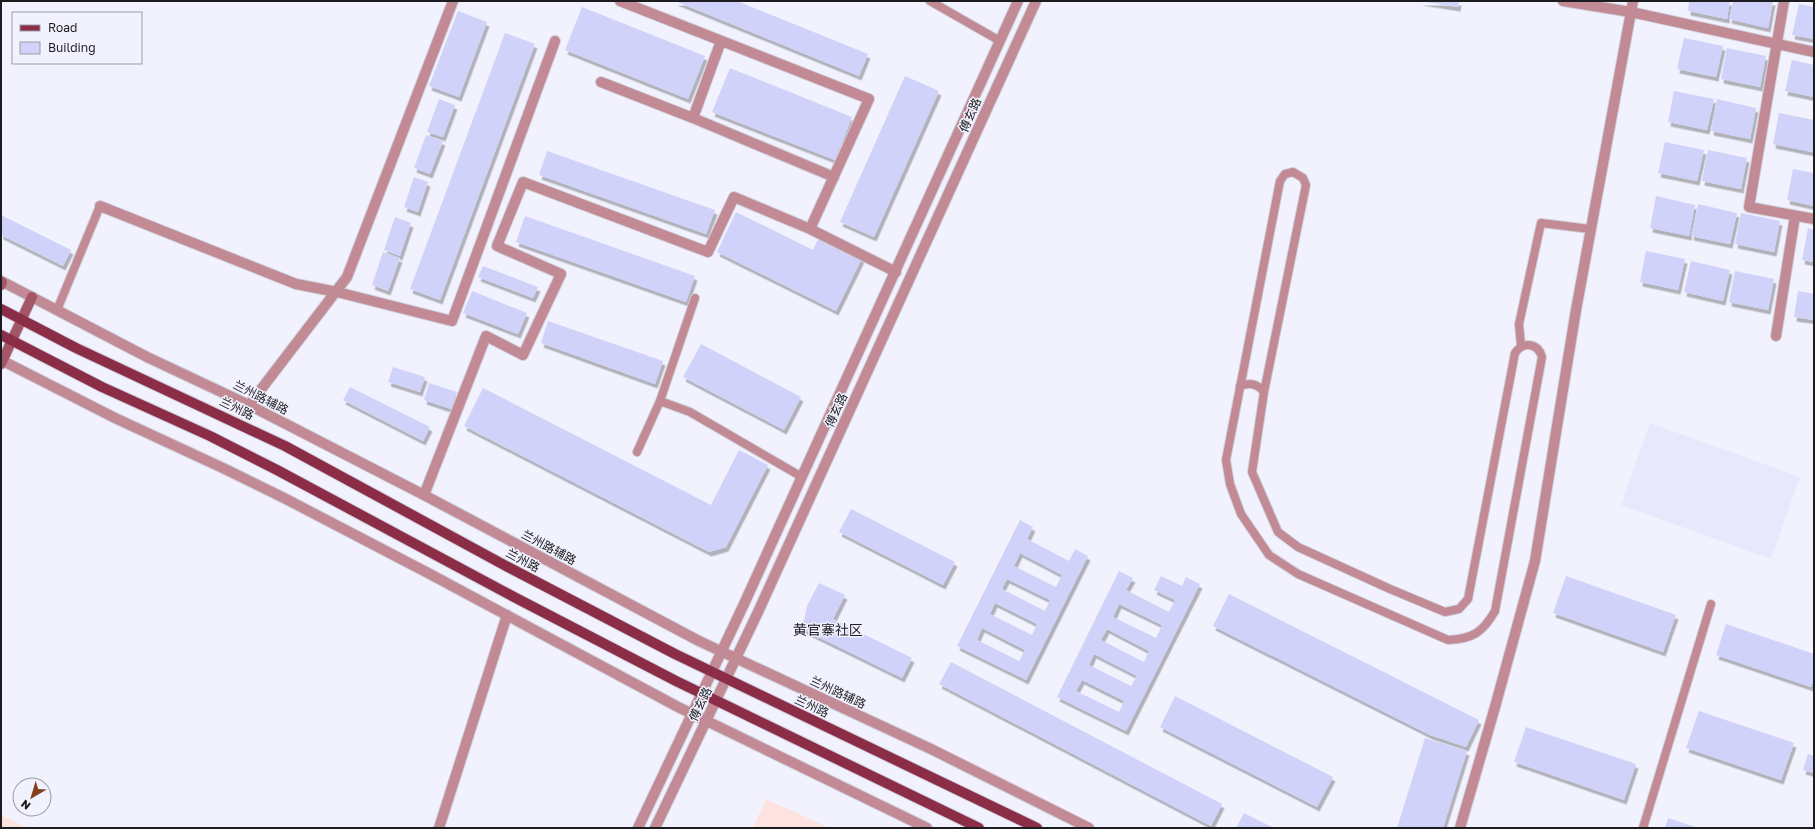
<svg xmlns="http://www.w3.org/2000/svg" width="1815" height="829" viewBox="0 0 1815 829" font-family="'Golos Text','Noto Sans SC',sans-serif">
  <defs>
    <filter id="shadow"><feDropShadow dx="2.5" dy="4.5" stdDeviation="0" flood-color="#0004"/></filter>
  </defs>
  <rect width="100%" height="100%" fill="#f1f2fe"/>
  <path fill="#e7e8fc" d="M 1650,423 L 1800,477 L 1771,559 L 1621,505 Z"/>
  <path fill="#fde2e0" d="M 766,799 L 830,828 L 753,828 Z
    M 1,815 L 28,828 L 1,828 Z"/>
  <path fill="#d0d2fa" fill-rule="evenodd" filter="url(#shadow)" d="M 675,1 L 737,1 L 868,54 L 859,76 Z
    M 1419,1 L 1459,1 L 1458,7 Z
    M 1689,1 L 1730,1 L 1727,19 L 1688,11 Z
    M 1733,1 L 1773,1 L 1768,28 L 1729,19 Z
    M 1799,4 L 1814,7 L 1814,39 L 1792,35 Z
    M 582,7 L 705,56 L 688,99 L 565,50 Z
    M 458,11 L 487,22 L 459,97 L 429,86 Z
    M 505,33 L 535,44 L 440,300 L 410,289 Z
    M 1684,38 L 1723,46 L 1716,77 L 1677,69 Z
    M 1727,48 L 1766,56 L 1760,87 L 1721,79 Z
    M 1792,60 L 1814,65 L 1814,97 L 1785,91 Z
    M 730,68 L 852,117 L 835,160 L 712,112 Z
    M 905,76 L 939,91 L 874,237 L 840,222 Z
    M 1674,91 L 1714,99 L 1707,130 L 1668,122 Z
    M 439,99 L 455,105 L 443,137 L 427,132 Z
    M 1717,99 L 1756,108 L 1750,139 L 1711,131 Z
    M 1779,113 L 1814,120 L 1814,142 L 1812,152 L 1773,144 Z
    M 426,135 L 443,141 L 430,174 L 414,168 Z
    M 1665,142 L 1704,150 L 1697,181 L 1658,173 Z
    M 1708,150 L 1747,158 L 1741,189 L 1702,181 Z
    M 547,151 L 715,210 L 706,234 L 539,175 Z
    M 1793,169 L 1814,173 L 1814,206 L 1787,200 Z
    M 414,177 L 428,182 L 418,212 L 404,207 Z
    M 1656,196 L 1695,205 L 1689,236 L 1650,228 Z
    M 1698,204 L 1737,213 L 1730,244 L 1691,236 Z
    M 736,212 L 813,250 L 819,237 L 862,258 L 836,311 L 717,252 Z
    M 1741,213 L 1780,221 L 1774,252 L 1735,244 Z
    M 1,215 L 71,250 L 63,266 L 1,235 Z
    M 525,216 L 695,276 L 686,302 L 516,242 Z
    M 395,217 L 411,223 L 400,256 L 384,250 Z
    M 1808,228 L 1814,230 L 1814,262 L 1802,260 Z
    M 1646,251 L 1685,259 L 1678,290 L 1640,282 Z
    M 383,252 L 400,258 L 388,291 L 372,285 Z
    M 1691,261 L 1730,270 L 1723,301 L 1684,292 Z
    M 483,266 L 538,287 L 533,298 L 478,277 Z
    M 1735,271 L 1774,279 L 1768,310 L 1729,302 Z
    M 472,291 L 527,313 L 518,334 L 463,313 Z
    M 1798,291 L 1814,294 L 1814,320 L 1794,317 Z
    M 548,321 L 663,361 L 655,384 L 541,343 Z
    M 701,344 L 801,397 L 784,430 L 683,377 Z
    M 393,367 L 425,377 L 420,392 L 388,382 Z
    M 429,383 L 457,392 L 451,409 L 424,400 Z
    M 350,387 L 430,427 L 423,441 L 343,400 Z
    M 483,388 L 711,505 L 739,450 L 768,465 L 726,547 L 709,552 L 464,426 Z
    M 851,509 L 955,562 L 943,585 L 839,532 Z
    M 1020,520 L 1033,527 L 1027,539 L 1069,561 L 1075,549 L 1088,556 L 1026,680 L 957,646 ZM 1020,553 L 1062,575 L 1056,587 L 1014,566 ZM 1007,579 L 1050,600 L 1045,611 L 1002,589 ZM 995,603 L 1037,624 L 1032,635 L 990,614 ZM 982,628 L 1025,650 L 1019,661 L 977,640 Z
    M 1119,571 L 1133,578 L 1126,590 L 1169,612 L 1175,600 L 1154,590 L 1161,576 L 1182,586 L 1186,577 L 1200,584 L 1126,731 L 1057,697 ZM 1119,604 L 1162,625 L 1156,638 L 1113,617 ZM 1107,629 L 1149,651 L 1144,662 L 1101,640 ZM 1094,654 L 1137,676 L 1131,686 L 1089,665 ZM 1082,680 L 1124,701 L 1119,712 L 1076,691 Z
    M 1566,576 L 1676,615 L 1663,652 L 1553,613 Z
    M 819,583 L 845,595 L 833,619 L 912,658 L 902,678 L 802,629 L 807,606 Z
    M 1229,594 L 1479,720 L 1466,747 L 1430,735 L 1213,626 Z
    M 1726,624 L 1814,654 L 1814,677 L 1811,687 L 1716,655 Z
    M 951,662 L 1222,804 L 1211,826 L 939,684 Z
    M 1175,696 L 1333,777 L 1317,807 L 1160,727 Z
    M 1699,711 L 1794,743 L 1781,780 L 1686,748 Z
    M 1526,727 L 1636,764 L 1624,800 L 1514,762 Z
    M 1425,738 L 1467,751 L 1443,828 L 1397,828 Z
    M 1808,754 L 1814,756 L 1814,773 L 1803,770 Z
    M 1244,813 L 1274,828 L 1236,828 Z
    M 1668,818 L 1699,828 L 1665,828 Z"/>
  <g fill="none" stroke-linecap="round" stroke-linejoin="round">
    <defs>
      <path id="service" d="M 930,1 L 1000,41
        M 1293,172 L 1303,178 L 1306,185 L 1264,392 L 1252,472 L 1278,532 L 1298,547 L 1390,589 L 1445,612 L 1459,609 L 1468,599 L 1515,353 C 1523,341 1538,343 1542,357 L 1495,611 C 1483,632 1473,639 1448,640 L 1298,574 L 1269,555 L 1241,514 L 1230,484 L 1226,460 L 1280,181 L 1285,174 Z
        M 57,310 L 100,206
        M 1521,346 L 1519,324 L 1541,223 L 1590,229
        M 1240,386 C 1250,382 1258,384 1264,392
        M 660,401 L 690,412 L 802,477
        M 637,452 L 660,401 L 695,298
        M 1643,828 L 1711,604"/>
      <path id="minor" d="M 620,1 L 869,99 L 810,229
        M 1563,1 L 1631,12 L 1814,52
        M 1784,1 L 1749,207 L 1814,219
        M 721,41 L 693,118 L 834,177
        M 601,82 L 693,118
        M 100,206 L 296,284 L 337,292 L 452,321 L 555,41
        M 1776,336 L 1795,216
        M 249,405 L 347,277 L 453,1
        M 424,495 L 486,336 L 523,355 L 561,274 L 497,246 L 523,182 L 708,252 L 734,197 L 810,229 L 896,272
        M 439,828 L 507,615
        M 1460,828 L 1495,707 L 1535,561 L 1576,310 L 1633,1"/>
      <path id="tertiary" d="M 1,281 L 147,357 L 249,405 L 424,495 L 699,641 L 931,749 L 1089,828
        M 1,360 L 115,418 L 225,469 L 284,498 L 428,573 L 678,707 L 927,828
        M 638,828 L 744,604 L 1018,1
        M 655,828 L 758,612 L 1036,1"/>
      <path id="secondary" d="M 1,285 L 2,282
        M 1,364 L 32,297"/>
      <path id="primary" d="M 1,309 L 76,348 L 285,446 L 508,567 L 675,654 L 1037,828
        M 1,335 L 102,387 L 210,436 L 277,470 L 514,597 L 676,681 L 979,828"/>
    </defs>
    <use href="#service" stroke="#cfd0da" stroke-width="10"/>
    <use href="#minor" stroke="#cfd0da" stroke-width="12"/>
    <use href="#tertiary" stroke="#cfd0da" stroke-width="12"/>
    <use href="#secondary" stroke="#cfd0da" stroke-width="12"/>
    <use href="#primary" stroke="#cfd0da" stroke-width="12"/>
    <use href="#service" stroke="#c18a94" stroke-width="8"/>
    <use href="#minor" stroke="#c18a94" stroke-width="10"/>
    <use href="#tertiary" stroke="#c18a94" stroke-width="10"/>
    <use href="#secondary" stroke="#a35667" stroke-width="10"/>
    <use href="#primary" stroke="#8c2d48" stroke-width="10"/>
  </g>
  <g text-anchor="middle" dominant-baseline="central" stroke-width="3" stroke-linejoin="round" paint-order="stroke">
    <g font-size="12" fill="#1c1c20" stroke="#f1f2fe">
      <text transform="translate(970 115) rotate(-66)">傅玄路</text>
      <text transform="translate(261 397) rotate(27)">兰州路辅路</text>
      <text transform="translate(237 408) rotate(26)">兰州路</text>
      <text transform="translate(836 410) rotate(-65)">傅玄路</text>
      <text transform="translate(549 547) rotate(28)">兰州路辅路</text>
      <text transform="translate(523 560) rotate(28)">兰州路</text>
      <text transform="translate(838 692) rotate(25)">兰州路辅路</text>
      <text transform="translate(700 704) rotate(-64)">傅玄路</text>
      <text transform="translate(812 706) rotate(25)">兰州路</text>
    </g>
    <g font-size="14" fill="#1c1c20" stroke="#f1f2fe">
      <text x="828" y="629">黄官寨社区</text>
    </g>
  </g>
  <rect width="1815" height="829" fill="none" stroke="#1c1c20" stroke-width="4"/>
  <rect x="12" y="12" width="130" height="52" fill="#f1f2fe" stroke="#9c9ca5"/>
  <rect x="20" y="25" width="20" height="6" fill="#8c2d48" stroke="#9c9ca5"/>
  <text x="48" y="32" font-size="12" fill="#1c1c20">Road</text>
  <rect x="20" y="42" width="20" height="12" fill="#d0d2fa" stroke="#9c9ca5"/>
  <text x="48" y="52" font-size="12" fill="#1c1c20">Building</text>
  <g transform="translate(32 797) rotate(218)"><circle r="19" fill="#f1f2fe" stroke="#9c9ca5"/>
  <path d="M0-3L7 15L0 10L-7 15Z" fill="#863f1d"/>
  <text y="-6" font-size="11" font-weight="bold" text-anchor="middle" fill="#1c1c20">N</text>
  </g>
</svg>
